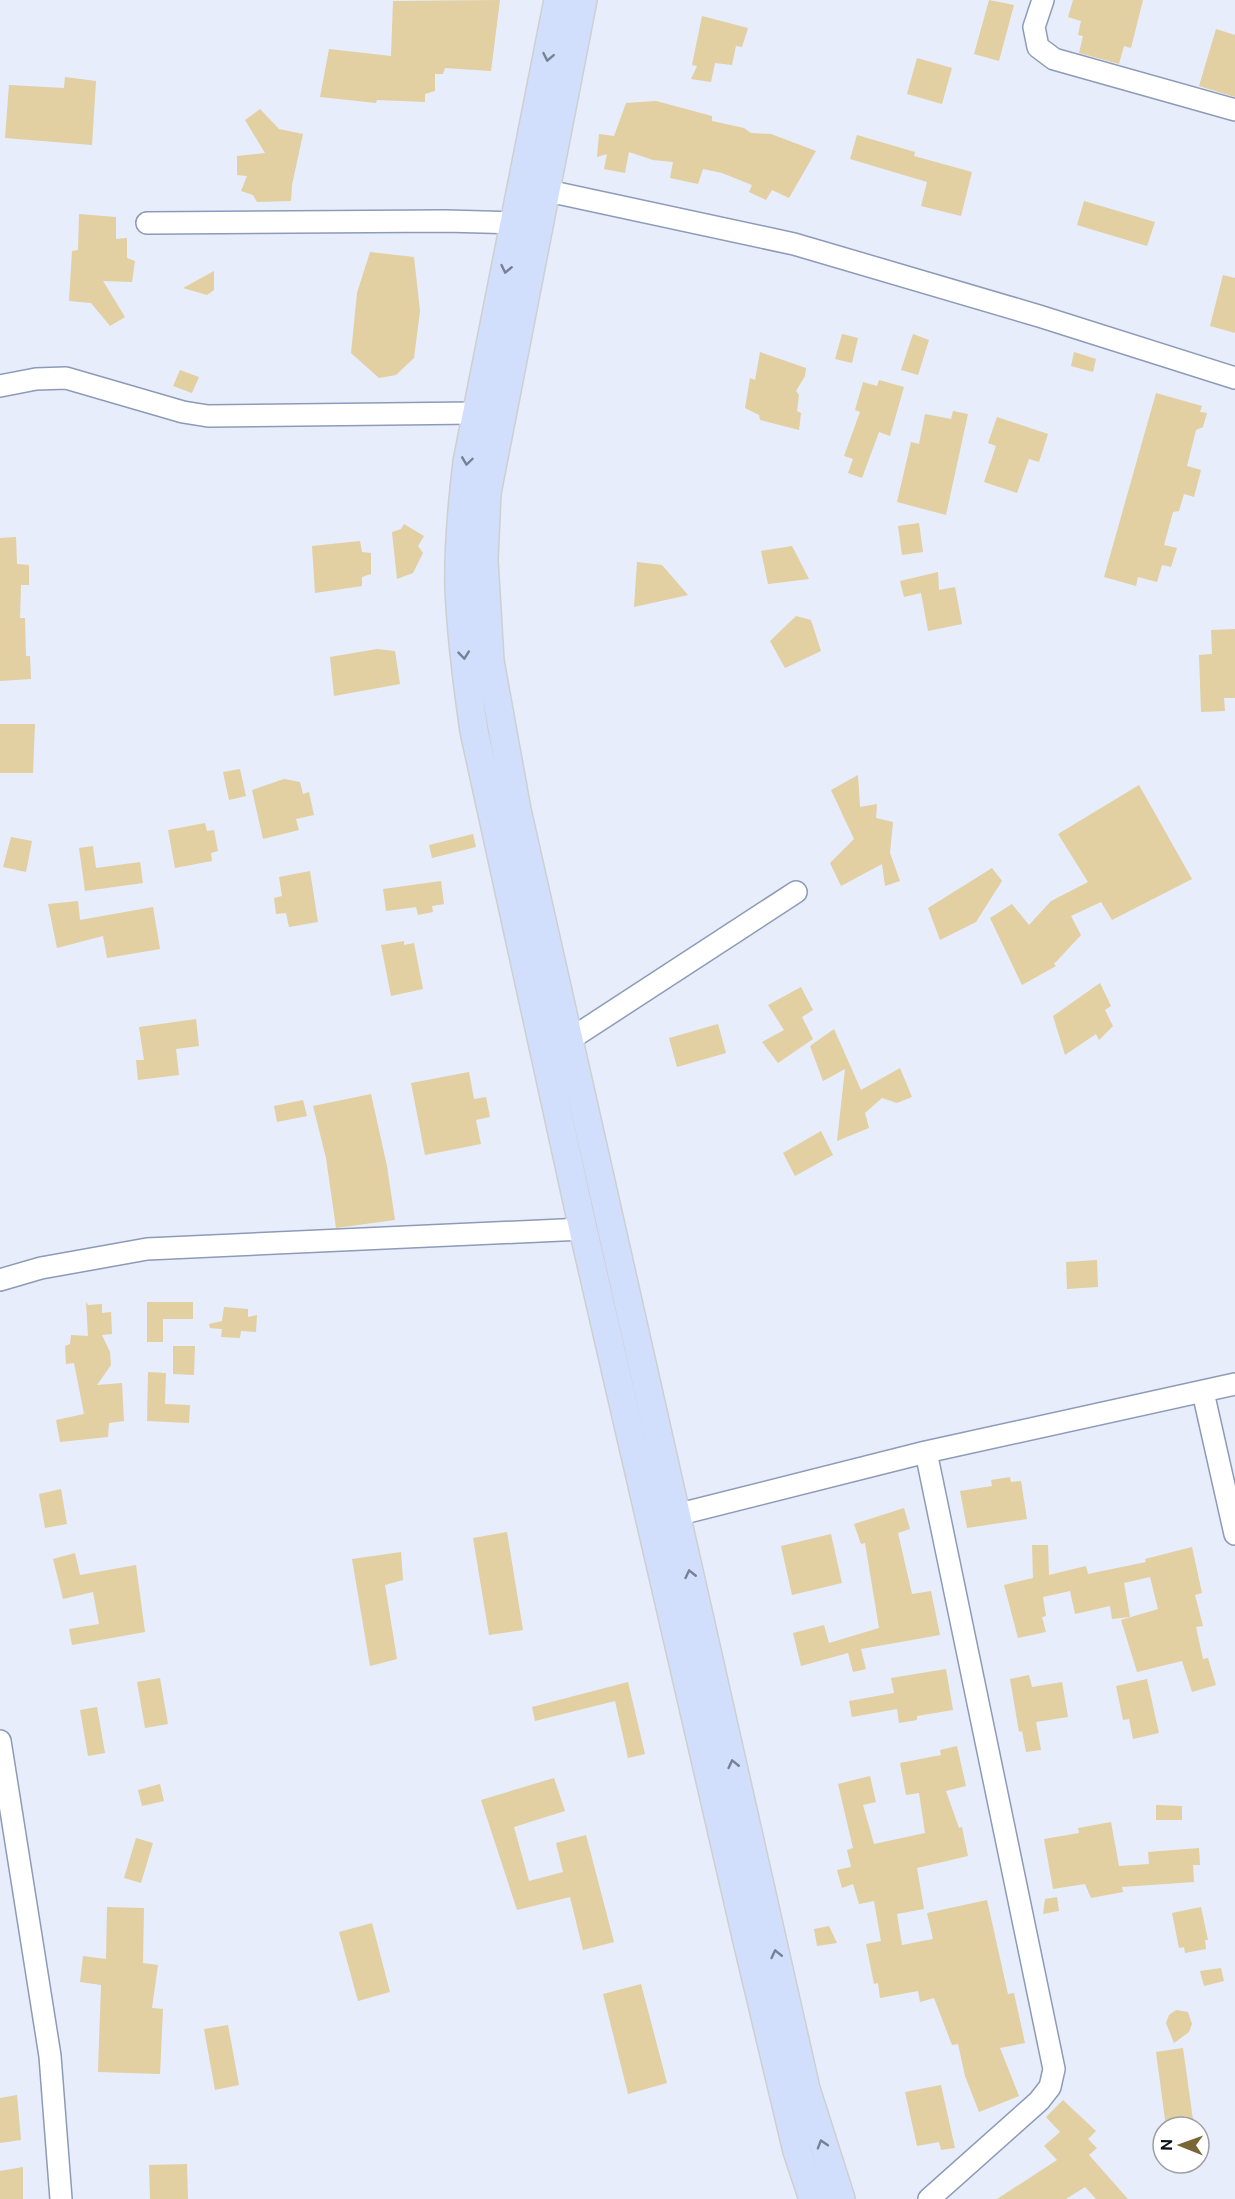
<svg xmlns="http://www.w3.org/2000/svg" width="1235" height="2199" viewBox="0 0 1235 2199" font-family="'DM Sans',sans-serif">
  <rect width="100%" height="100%" fill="#e7edfa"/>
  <path fill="#e2cfa2" d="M 500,0 L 491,71 L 445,68 L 443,74 L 435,74 L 435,91 L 425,94 L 425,102 L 377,100 L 376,103 L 320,97 L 329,49 L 391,56 L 393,1 Z
    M 989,0 L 1014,5 L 999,61 L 974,54 Z
    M 1073,0 L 1143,0 L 1131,48 L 1124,46 L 1119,64 L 1079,53 L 1083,36 L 1078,35 L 1081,21 L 1068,17 Z
    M 702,16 L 748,28 L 742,47 L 736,46 L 732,65 L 715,63 L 711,82 L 691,79 L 697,66 L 692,65 Z
    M 1216,29 L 1235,35 L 1235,97 L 1199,86 Z
    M 917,58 L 952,68 L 942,104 L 907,94 Z
    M 65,77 L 96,81 L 92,145 L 5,138 L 9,85 L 64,88 Z
    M 656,101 L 712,116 L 712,121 L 744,128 L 751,133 L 771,134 L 816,151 L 789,198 L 772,190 L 766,200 L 749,192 L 752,185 L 722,173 L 703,169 L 698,184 L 670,178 L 673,162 L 653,160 L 629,152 L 625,173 L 604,169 L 607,154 L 597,157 L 599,134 L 614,136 L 626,103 Z
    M 260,109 L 279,129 L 303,134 L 292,185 L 291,201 L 257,202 L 253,195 L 241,191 L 247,176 L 237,175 L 237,156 L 265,153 L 245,120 Z
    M 857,135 L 915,152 L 914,156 L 972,172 L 961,216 L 921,206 L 927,182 L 850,159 Z
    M 1084,201 L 1155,222 L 1147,246 L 1077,225 Z
    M 79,214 L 116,217 L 116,239 L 127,238 L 127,258 L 135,261 L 132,282 L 103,281 L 125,317 L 110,326 L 91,303 L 69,301 L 72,251 L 78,250 Z
    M 370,252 L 414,257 L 420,311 L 414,358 L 396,375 L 379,378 L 351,353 L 357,293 Z
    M 214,271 L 214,290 L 207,295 L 183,288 Z
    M 1223,275 L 1235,278 L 1235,333 L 1210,326 Z
    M 842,334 L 858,338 L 852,363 L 835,359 Z
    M 913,334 L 929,340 L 918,375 L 901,370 Z
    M 760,352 L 806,368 L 805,376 L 796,391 L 799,395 L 797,411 L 801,413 L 799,430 L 760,420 L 759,415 L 745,408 L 750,378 L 755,380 Z
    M 1074,352 L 1096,359 L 1093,372 L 1071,366 Z
    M 180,370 L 199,377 L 192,393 L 173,386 Z
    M 879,380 L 904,387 L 890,436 L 879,432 L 862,478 L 848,473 L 853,459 L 844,456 L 860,412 L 855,410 L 863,382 L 877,386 Z
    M 1156,393 L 1202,406 L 1200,412 L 1207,413 L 1203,427 L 1196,430 L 1187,466 L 1201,470 L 1194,497 L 1184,494 L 1179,511 L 1173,512 L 1164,545 L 1177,548 L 1171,567 L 1162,565 L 1157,582 L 1138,577 L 1136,586 L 1104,577 Z
    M 953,411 L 968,414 L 946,515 L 897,502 L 911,442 L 919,444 L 925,414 L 951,419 Z
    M 997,417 L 1048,434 L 1039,462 L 1029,459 L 1017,493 L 984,482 L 996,446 L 988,443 Z
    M 919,523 L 923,552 L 902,555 L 898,526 Z
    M 404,524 L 424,536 L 418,546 L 423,553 L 413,573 L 397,579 L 392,532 L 401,529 Z
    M 16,537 L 17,564 L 29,565 L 29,585 L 21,585 L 20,618 L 25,618 L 26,656 L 30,656 L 31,679 L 0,681 L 0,538 Z
    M 360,541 L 362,552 L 371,553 L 371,574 L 362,577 L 362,586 L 315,593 L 312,546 Z
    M 792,546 L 809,579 L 768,584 L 761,551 Z
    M 637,562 L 662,565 L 688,595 L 634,607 Z
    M 938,572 L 939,590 L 955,587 L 962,624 L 928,631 L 921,593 L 904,597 L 900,581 Z
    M 796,616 L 811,620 L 821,651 L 785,668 L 770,641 Z
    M 1235,629 L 1235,698 L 1224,698 L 1225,711 L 1201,712 L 1199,655 L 1212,654 L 1211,630 Z
    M 377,649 L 395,651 L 400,684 L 334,696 L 330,657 Z
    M 0,724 L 35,724 L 33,773 L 0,773 Z
    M 240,769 L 246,796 L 229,800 L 223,772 Z
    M 858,775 L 860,807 L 877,804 L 876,818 L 893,822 L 890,853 L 900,881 L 885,886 L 882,864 L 841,886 L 830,863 L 854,839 L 831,790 Z
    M 284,779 L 300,782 L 303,794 L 309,792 L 314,815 L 296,819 L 299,830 L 263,839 L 252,790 Z
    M 1139,785 L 1192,879 L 1112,920 L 1101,902 L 1071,916 L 1081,935 L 1054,964 L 1056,966 L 1022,985 L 990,918 L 1012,904 L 1029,925 L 1051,901 L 1088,882 L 1058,834 Z
    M 205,823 L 207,831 L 214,830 L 218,851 L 211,853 L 212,861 L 175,868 L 168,830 Z
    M 473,834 L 476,847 L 432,858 L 429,845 Z
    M 11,837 L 32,841 L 26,872 L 3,867 Z
    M 93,846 L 96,868 L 140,862 L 143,883 L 85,891 L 79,848 Z
    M 992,868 L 1002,881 L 976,922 L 940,940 L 928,908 Z
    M 310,871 L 318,922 L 289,927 L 286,913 L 276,914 L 274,898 L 282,896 L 279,877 Z
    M 441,881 L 444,904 L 432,906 L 433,912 L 418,915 L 416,907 L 386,911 L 383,889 Z
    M 78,901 L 80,920 L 153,907 L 160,949 L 107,958 L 103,936 L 57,948 L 48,904 Z
    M 404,941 L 404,945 L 414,943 L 423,989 L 391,996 L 381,945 Z
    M 1100,983 L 1111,1006 L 1105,1010 L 1113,1026 L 1099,1040 L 1096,1034 L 1065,1055 L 1053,1016 Z
    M 801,987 L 813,1010 L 802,1017 L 813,1039 L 778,1063 L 762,1042 L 784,1030 L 768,1005 Z
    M 196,1019 L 199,1046 L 176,1049 L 179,1075 L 138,1080 L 136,1060 L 144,1060 L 139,1027 Z
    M 718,1024 L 726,1053 L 677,1067 L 669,1038 Z
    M 834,1029 L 861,1090 L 900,1068 L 912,1097 L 897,1103 L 882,1098 L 865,1113 L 869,1128 L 837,1141 L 845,1069 L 823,1081 L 810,1046 Z
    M 469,1072 L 474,1099 L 486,1097 L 490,1117 L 476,1120 L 481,1144 L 425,1155 L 411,1083 Z
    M 371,1094 L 387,1166 L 395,1220 L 336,1228 L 326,1158 L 313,1106 Z
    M 303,1100 L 307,1116 L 277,1122 L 274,1106 Z
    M 821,1131 L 833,1155 L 795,1176 L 783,1153 Z
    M 1097,1260 L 1098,1287 L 1067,1289 L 1066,1262 Z
    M 86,1302 L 88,1305 L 102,1304 L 102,1313 L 111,1312 L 112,1334 L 102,1335 L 110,1352 L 111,1365 L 97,1385 L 122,1383 L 124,1421 L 109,1423 L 108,1437 L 60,1442 L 56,1420 L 84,1414 L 74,1363 L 66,1364 L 65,1346 L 70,1344 L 71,1335 L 88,1336 Z
    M 147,1302 L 193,1302 L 193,1319 L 163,1319 L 163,1342 L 147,1342 Z
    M 224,1307 L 248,1309 L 248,1317 L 257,1315 L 256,1332 L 241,1331 L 240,1338 L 221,1337 L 222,1329 L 210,1328 L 209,1324 L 222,1321 Z
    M 173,1346 L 195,1346 L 194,1375 L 173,1374 Z
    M 148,1372 L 166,1373 L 165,1404 L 190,1405 L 189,1423 L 147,1421 Z
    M 1010,1477 L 1011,1482 L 1021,1481 L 1027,1519 L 967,1528 L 960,1491 L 992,1486 L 991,1480 Z
    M 61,1489 L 67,1524 L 45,1528 L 39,1494 Z
    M 904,1508 L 910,1529 L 898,1533 L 912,1594 L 931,1591 L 940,1635 L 861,1649 L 866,1669 L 853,1672 L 848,1653 L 801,1666 L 793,1633 L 824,1625 L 829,1643 L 879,1628 L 865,1543 L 861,1544 L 854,1524 Z
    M 507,1532 L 523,1630 L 489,1635 L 473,1538 Z
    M 831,1534 L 842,1583 L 792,1595 L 781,1546 Z
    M 1032,1545 L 1048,1545 L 1049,1575 L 1086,1566 L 1088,1574 L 1146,1562 L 1145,1559 L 1192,1547 L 1202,1593 L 1195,1595 L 1203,1626 L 1196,1627 L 1203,1659 L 1208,1658 L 1216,1685 L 1192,1692 L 1182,1661 L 1137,1672 L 1121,1620 L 1158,1609 L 1150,1577 L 1124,1583 L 1130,1617 L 1112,1619 L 1110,1606 L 1075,1614 L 1070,1591 L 1043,1597 L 1046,1616 L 1042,1617 L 1046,1632 L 1018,1638 L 1004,1585 L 1033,1578 Z
    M 401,1552 L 403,1580 L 385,1585 L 397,1659 L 370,1666 L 352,1559 Z
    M 75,1553 L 80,1575 L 136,1565 L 145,1632 L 72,1645 L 69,1629 L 99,1624 L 93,1592 L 63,1599 L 53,1559 Z
    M 946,1669 L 953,1710 L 917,1716 L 917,1720 L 899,1723 L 897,1709 L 852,1717 L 849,1701 L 894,1693 L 891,1678 Z
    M 1029,1675 L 1032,1687 L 1062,1682 L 1068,1717 L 1036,1722 L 1041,1750 L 1026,1752 L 1022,1731 L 1019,1732 L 1010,1679 Z
    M 160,1678 L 168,1724 L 145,1728 L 137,1682 Z
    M 1147,1679 L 1159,1733 L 1133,1739 L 1129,1719 L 1123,1720 L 1116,1686 Z
    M 628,1682 L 645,1754 L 628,1758 L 615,1701 L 535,1721 L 532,1707 Z
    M 97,1707 L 105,1753 L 88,1756 L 80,1710 Z
    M 957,1746 L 966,1786 L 946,1791 L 959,1828 L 962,1827 L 968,1856 L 917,1868 L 924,1909 L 897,1914 L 902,1945 L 933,1939 L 927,1913 L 987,1900 L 1008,1994 L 1014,1993 L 1025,2043 L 1000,2048 L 1019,2096 L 979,2112 L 965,2076 L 958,2044 L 952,2045 L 934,1998 L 920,2002 L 918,1991 L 880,1998 L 878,1983 L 874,1984 L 866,1944 L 881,1941 L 874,1901 L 859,1904 L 853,1884 L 842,1888 L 837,1870 L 851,1867 L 847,1850 L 853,1848 L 838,1784 L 870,1776 L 876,1802 L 863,1805 L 874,1844 L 925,1833 L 919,1793 L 906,1795 L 900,1763 L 941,1755 L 940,1750 Z
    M 554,1778 L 565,1811 L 514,1827 L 529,1881 L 563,1872 L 556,1843 L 586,1835 L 614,1942 L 583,1950 L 570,1897 L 517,1910 L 481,1800 Z
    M 160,1784 L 164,1801 L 142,1806 L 138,1790 Z
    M 1156,1805 L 1182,1806 L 1182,1820 L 1156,1820 Z
    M 1111,1822 L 1119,1866 L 1149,1864 L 1148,1852 L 1199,1848 L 1200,1865 L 1193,1865 L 1194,1882 L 1122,1887 L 1123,1892 L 1091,1898 L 1085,1884 L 1053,1889 L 1044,1839 L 1079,1833 L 1078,1828 Z
    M 136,1838 L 153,1843 L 141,1883 L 124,1878 Z
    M 1057,1897 L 1059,1911 L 1043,1914 L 1045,1899 Z
    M 107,1907 L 144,1908 L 143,1963 L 158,1965 L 152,2008 L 163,2009 L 160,2074 L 98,2072 L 101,1985 L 80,1982 L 83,1956 L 106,1959 Z
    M 1201,1907 L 1208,1940 L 1205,1940 L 1206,1949 L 1185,1953 L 1184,1947 L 1179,1948 L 1172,1913 Z
    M 372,1923 L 390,1992 L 358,2001 L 339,1932 Z
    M 829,1926 L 837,1943 L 817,1946 L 814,1929 Z
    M 1221,1968 L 1224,1981 L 1204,1986 L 1200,1971 Z
    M 641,1984 L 667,2083 L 628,2094 L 603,1994 Z
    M 1176,2010 L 1188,2012 L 1192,2024 L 1189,2032 L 1174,2043 L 1166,2023 L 1169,2015 Z
    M 228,2025 L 239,2085 L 215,2090 L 204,2029 Z
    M 1183,2048 L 1194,2127 L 1166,2127 L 1156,2052 Z
    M 941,2085 L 955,2148 L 941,2150 L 939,2142 L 917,2146 L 905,2092 Z
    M 17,2095 L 21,2140 L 0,2143 L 0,2098 Z
    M 1063,2100 L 1096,2131 L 1088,2139 L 1097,2148 L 1089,2155 L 1128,2199 L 1096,2199 L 1085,2187 L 1066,2199 L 997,2199 L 1057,2160 L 1044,2146 L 1060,2132 L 1046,2117 Z
    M 187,2164 L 188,2199 L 150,2199 L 149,2165 Z
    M 23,2167 L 23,2199 L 0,2199 L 0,2171 Z"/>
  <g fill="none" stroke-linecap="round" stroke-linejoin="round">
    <defs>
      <path id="minor" d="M 1043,0 L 1034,27 L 1038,47 L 1054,59 L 1235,110
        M 548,191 L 794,244 L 1039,316 L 1235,378
        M 147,223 L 446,221 L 515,223
        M 0,386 L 36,379 L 66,378 L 183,412 L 208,416 L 475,413
        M 556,1044 L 569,1040 L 796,892
        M 0,1280 L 41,1268 L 147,1249 L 583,1229
        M 1203,1392 L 1235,1534
        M 926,1452 L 1054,2069 L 1050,2087 L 1039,2101 L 929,2199
        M 676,1515 L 926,1452 L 1235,1384
        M 0,1741 L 50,2056 L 61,2199"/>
      <path id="major" d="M 558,0 L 467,462 C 462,504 458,546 459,588 C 461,636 467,683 474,731 L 583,1229 L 747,1941 L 797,2151 L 813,2199
        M 583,0 L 487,493 L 484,560 L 490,661 L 517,810 L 806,2089 L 841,2199"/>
    </defs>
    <use href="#minor" stroke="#8d9bb8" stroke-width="24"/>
    <use href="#major" stroke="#cecfd1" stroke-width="30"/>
    <use href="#minor" stroke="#fff" stroke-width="21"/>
    <use href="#major" stroke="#d1dffc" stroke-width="27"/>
  </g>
  <defs><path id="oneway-chevron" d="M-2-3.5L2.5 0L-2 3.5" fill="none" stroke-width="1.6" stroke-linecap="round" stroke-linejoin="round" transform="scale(1.5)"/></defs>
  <g stroke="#778195">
    <use href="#oneway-chevron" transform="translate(548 57) rotate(101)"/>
    <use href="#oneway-chevron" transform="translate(506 269) rotate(102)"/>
    <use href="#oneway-chevron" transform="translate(467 461) rotate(98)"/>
    <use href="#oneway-chevron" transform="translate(464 655) rotate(84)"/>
    <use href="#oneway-chevron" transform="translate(690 1574) rotate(-103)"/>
    <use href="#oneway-chevron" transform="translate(733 1764) rotate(-103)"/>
    <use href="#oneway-chevron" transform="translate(776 1954) rotate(-103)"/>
    <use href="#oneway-chevron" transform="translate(822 2144) rotate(-107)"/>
  </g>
  <g transform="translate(1181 2145) rotate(271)"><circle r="28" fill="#ffffff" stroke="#9d9fa3" stroke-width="1.5"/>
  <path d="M0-4.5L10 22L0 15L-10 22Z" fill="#7a6635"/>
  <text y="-9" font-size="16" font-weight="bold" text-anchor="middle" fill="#090e18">N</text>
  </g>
</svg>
